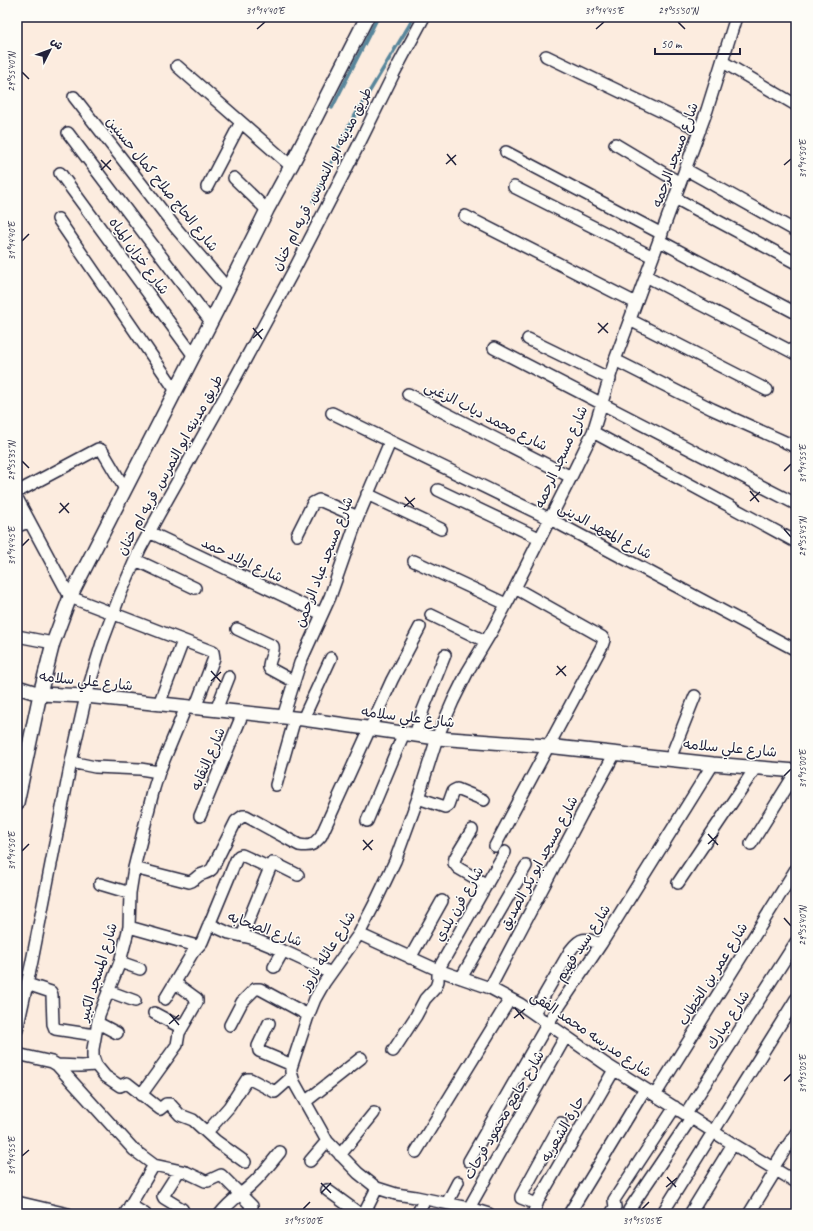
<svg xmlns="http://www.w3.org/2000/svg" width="813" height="1231" viewBox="0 0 813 1231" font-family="Caveat,'Playpen Sans Arabic',sans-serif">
  <rect width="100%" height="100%" fill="#fcecdf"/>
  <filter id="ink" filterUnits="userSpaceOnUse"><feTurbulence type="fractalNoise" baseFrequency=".025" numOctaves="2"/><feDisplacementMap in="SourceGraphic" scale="8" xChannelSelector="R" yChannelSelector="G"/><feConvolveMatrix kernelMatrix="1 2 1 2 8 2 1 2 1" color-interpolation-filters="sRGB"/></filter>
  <g filter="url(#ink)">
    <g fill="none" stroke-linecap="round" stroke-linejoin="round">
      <path stroke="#58869b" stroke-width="3.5" d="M 332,108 L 378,17
        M 313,201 L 350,124 L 410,24 L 413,17"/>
      <defs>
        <path id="minor" d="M 546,56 L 700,130
          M 723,62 L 796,105
          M 177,66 L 291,166
          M 74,97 L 175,227 L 228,289
          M 68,133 L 211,322
          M 615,144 L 680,183
          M 506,152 L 662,234
          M 685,169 L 796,231
          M 60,173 L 194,356
          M 234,178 L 267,210
          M 207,187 L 241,122
          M 514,187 L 653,257
          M 675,198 L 796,263
          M 465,216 L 636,303
          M 58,219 L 176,391
          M 660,241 L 796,313
          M 646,276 L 796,354
          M 630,320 L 767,390
          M 528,339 L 610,379
          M 494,348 L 796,504
          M 615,360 L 712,409 L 796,447
          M 408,394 L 571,477
          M 332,413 L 550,519 L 796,650
          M 593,432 L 796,542
          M 438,490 L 539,538
          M 17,492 L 98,449 L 101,450 L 103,452 L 125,489
          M 367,494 L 441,529
          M 17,498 L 70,597 L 213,652 L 214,658 L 195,708
          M 17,526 L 29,522
          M 149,532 L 322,614
          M 297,535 L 313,503 L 319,500 L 358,517
          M 136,560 L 195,588
          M 414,561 L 506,604
          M 431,615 L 485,641
          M 237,629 L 273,646 C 275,653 268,660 269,668 L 293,681
          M 17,636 L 53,643
          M 159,704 L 183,641
          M 186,707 L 159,772 L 154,788 L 134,868 L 130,893 L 129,927 L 120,962 L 99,1015 L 93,1049 L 93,1057 L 96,1065 L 105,1076 L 120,1086 L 127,1083 L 160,1109 L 166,1104 L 170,1104 L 180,1115 L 193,1120 L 216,1141 L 245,1162
          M 216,710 L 229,677
          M 283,717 L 300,663 L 330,597 L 358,517 L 390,442
          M 303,719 L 331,658
          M 415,735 L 423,710 L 445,655
          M 670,759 L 695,696
          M 71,762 L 95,767 L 140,769 L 159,772
          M 276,785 L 295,718
          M 418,798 L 445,807 L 448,805 L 453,791 L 457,789 L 484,800
          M 200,816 L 243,713
          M 367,821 L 404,733
          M 472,830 L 455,858 L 454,863 L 458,868 L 487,885
          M 751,844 L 796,772
          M 495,846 L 602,646 L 604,640 L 602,637 L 515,588
          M 134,868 L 189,882 C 194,881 196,877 200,875 C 205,873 208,873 212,869 L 236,821 L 243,816 L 246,816 L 299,845 C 311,847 313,845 321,836 L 392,680 L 420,627
          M 678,883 L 756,767
          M 100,884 L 130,893
          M 209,924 L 229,933 L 251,938 L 288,953 L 331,973
          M 129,927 L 197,946
          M 359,934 L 438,970 L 490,988 L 520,1004 L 607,1065 L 733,1144 L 796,1182
          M 242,936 L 272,863 L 274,863 L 298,875
          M 410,958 L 442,901
          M 120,962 L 140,969
          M 274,967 L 283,951
          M 461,978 L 526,866
          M 27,984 L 51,992 L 52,995 L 53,1024 L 55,1029 L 95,1035
          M 490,988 L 587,804 L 615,753
          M 108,991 L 135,1001
          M 165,999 L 193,952 L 202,942 L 236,860 L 239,856 L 242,855 L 270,868
          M 154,1013 L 182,1028
          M 534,1013 L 570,951 C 581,936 585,938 601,944
          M 98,1023 L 117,1033
          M 269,1023 L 258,1046 L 259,1051 L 292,1065
          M 230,1025 L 242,1002 L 255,989 L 260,989 L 308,1015
          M 17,1030 L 32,961 L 71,762 L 86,696 L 102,643 L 120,595 L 140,549 L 159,514 L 232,384 L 296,266 L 357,148 L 394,73 L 424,17
          M 393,1051 L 416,1016 L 425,999 L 436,987 L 438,981 L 438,970 L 505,852
          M 17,1054 L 52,1062 L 57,1065 L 134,1150 L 154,1165 L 186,1172 L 205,1181 L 208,1181 L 221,1175 L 252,1206 L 249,1212 L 252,1214
          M 57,1065 L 81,1066 L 96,1065
          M 141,1095 L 174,1049 L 177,1045 L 179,1033 L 197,1002 L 197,999 L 175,983
          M 655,1095 L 796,869
          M 305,1102 L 361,1058
          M 686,1114 L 796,942
          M 207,1132 L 229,1107 L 247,1079 L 250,1079 L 275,1092 L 292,1077
          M 416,1152 L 510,999
          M 340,1155 L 374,1113
          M 310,1161 L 327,1141
          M 469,1161 L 548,1023 L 601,944 L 713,764
          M 773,1168 L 796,1133
          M 179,1171 L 163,1196 L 164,1198 L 182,1209 L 183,1211 L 183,1214
          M 327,1190 L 360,1214
          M 17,1202 L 68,1214
          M 447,1203 L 458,1182
          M 537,1204 L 521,1198 L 521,1196 L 561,1123
          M 130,1205 L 145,1214
          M 469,1208 L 566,1036
          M 629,1210 L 691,1118
          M 125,1214 L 154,1165
          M 220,1214 C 229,1202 240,1195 251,1185 C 262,1175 271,1163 280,1152
          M 364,1214 L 377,1188
          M 417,1214 L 425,1199
          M 489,1214 L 469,1208 L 416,1197 L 396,1194 L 377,1188 L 358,1173 L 327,1141 L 294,1082 L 291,1072 L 291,1068 L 307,1019 L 315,999 L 324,983 L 359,934 L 376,901 L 395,861 L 418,798 L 437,738 L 453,701 L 468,671 L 492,631 L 515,588 L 571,477 L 593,432 L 615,360 L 707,110 L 736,17
          M 533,1214 L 538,1201 L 614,1070
          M 569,1214 L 645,1089
          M 611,1214 L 615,1207 L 614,1200 L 675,1107
          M 662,1214 L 796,999
          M 690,1214 L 733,1144
          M 749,1214 L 776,1170"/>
        <path id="tertiary" d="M 17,687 L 40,694 L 86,696 L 303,719 L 437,738 L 547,746 L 713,764 L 796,771
          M 17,803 L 40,694 L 53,643 L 70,597 L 218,308 L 267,210 L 291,166 L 367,17"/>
      </defs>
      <use href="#minor" stroke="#22223b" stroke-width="14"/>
      <use href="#tertiary" stroke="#22223b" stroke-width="16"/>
      <use href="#minor" stroke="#fdfcf7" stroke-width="11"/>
      <use href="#tertiary" stroke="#fdfcf7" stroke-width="13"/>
    </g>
  </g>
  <path fill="none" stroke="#22223b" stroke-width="1.5" d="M 678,22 L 685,29M 257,29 L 265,22M 596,29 L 604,22M 22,72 L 29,79M 447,154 L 456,165M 101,160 L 111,170M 446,164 L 456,155M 784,165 L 791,159M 101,170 L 111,160M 22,241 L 29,234M 598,323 L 608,333M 253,328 L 262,339M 598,333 L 608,323M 253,338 L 263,329M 22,461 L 29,468M 784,471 L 791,464M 750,491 L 759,502M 405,497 L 414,507M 750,501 L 760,492M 60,503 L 69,513M 404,507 L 415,498M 59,513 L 69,503M 784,529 L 791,537M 22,546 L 29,539M 557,666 L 566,676M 211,671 L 221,682M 556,675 L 566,666M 211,681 L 221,672M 784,776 L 791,769M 708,834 L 718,845M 363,840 L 372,850M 708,844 L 718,835M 363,850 L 373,840M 22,851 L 29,844M 784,918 L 791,926M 515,1008 L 524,1019M 170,1014 L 179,1025M 514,1018 L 525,1009M 169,1024 L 179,1015M 784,1081 L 791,1074M 22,1156 L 29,1150M 667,1177 L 676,1187M 321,1183 L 331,1193M 666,1187 L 677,1178M 321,1193 L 331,1183M 303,1209 L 310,1202M 642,1209 L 649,1202"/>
  <g text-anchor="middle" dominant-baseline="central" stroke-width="3" stroke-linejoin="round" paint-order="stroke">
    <g font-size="14" fill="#22223b" stroke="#fdfcf7">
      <text transform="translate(675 155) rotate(-70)">شارع مسجد الرحمه</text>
      <text transform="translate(322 179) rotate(-63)">طريق مدينه ابو النمرس, قريه ام خنان</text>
      <text transform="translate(162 184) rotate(51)">شارع الحاج صلاح كمال حسنين</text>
      <text transform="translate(139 256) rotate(54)">شارع خزان المياه</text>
      <text transform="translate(486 416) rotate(27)">شارع محمد دياب الزغبى</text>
      <text transform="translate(561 457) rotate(-66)">شارع مسجد الرحمه</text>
      <text transform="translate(170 465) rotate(-61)">طريق مدينه ابو النمرس, قريه ام خنان</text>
      <text transform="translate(605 531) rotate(28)">شارع المعهد الدينى</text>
      <text transform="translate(242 560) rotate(25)">شارع اولاد حمد</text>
      <text transform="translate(324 562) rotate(-69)">شارع مسجد عباد الرحمن</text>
      <text transform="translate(86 681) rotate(6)">شارع علي سلامه</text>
      <text transform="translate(408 717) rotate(7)">شارع علي سلامه</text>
      <text transform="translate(730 748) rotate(5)">شارع علي سلامه</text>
      <text transform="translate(208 759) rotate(-67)">شارع النقابه</text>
      <text transform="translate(539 863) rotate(-62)">شارع مسجد ابو بكر الصديق</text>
      <text transform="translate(459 904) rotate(-60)">شارع فرن بلدي</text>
      <text transform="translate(265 929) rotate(20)">شارع الصحابه</text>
      <text transform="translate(583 943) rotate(-57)">شارع سيد فهيم</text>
      <text transform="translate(328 951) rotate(-58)">شارع عائله ناروز</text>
      <text transform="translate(98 972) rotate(-73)">شارع المسجد الكبير</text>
      <text transform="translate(713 974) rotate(-58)">شارع عمر بن الخطاب</text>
      <text transform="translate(728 1020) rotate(-57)">شارع مبارك</text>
      <text transform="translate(591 1034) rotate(34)">شارع مدرسه محمد الفقى</text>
      <text transform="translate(504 1115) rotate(-60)">شارع جامع محمود فرحات</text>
      <text transform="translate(563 1129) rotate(-60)">حارة الشعريه</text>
    </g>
  </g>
  <rect width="813" height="1231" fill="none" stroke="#fdfcf7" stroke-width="44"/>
  <g transform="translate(50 50) rotate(48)" stroke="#fdfcf7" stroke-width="3" paint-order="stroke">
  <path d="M0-3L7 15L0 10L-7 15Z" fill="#22223b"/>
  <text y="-6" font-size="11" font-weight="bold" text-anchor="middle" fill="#22223b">ش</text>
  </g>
  <path d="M655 48v6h85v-6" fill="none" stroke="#22223b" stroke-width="2"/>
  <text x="661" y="48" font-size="12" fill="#22223b" stroke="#fdfcf7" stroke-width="3" paint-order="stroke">50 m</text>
  <rect x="22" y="22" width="769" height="1187" fill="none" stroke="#22223b" stroke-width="1.5"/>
  <g font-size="10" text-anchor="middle" fill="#22223b">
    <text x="265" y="14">31°14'40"E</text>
    <text x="604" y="14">31°14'45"E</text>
    <text x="678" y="14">29°55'50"N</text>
    <text transform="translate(11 72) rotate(-90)" y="4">29°55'40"N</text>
    <text transform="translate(802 159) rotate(-90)" y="4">31°14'50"E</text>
    <text transform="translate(11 241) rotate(-90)" y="4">31°14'40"E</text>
    <text transform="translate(11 461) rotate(-90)" y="4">29°55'35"N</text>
    <text transform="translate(802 464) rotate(-90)" y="4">31°14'55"E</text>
    <text transform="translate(802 537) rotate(-90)" y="4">29°55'45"N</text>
    <text transform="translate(11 546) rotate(-90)" y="4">31°14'45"E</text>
    <text transform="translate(802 769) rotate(-90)" y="4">31°15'00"E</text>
    <text transform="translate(11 851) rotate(-90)" y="4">31°14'50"E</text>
    <text transform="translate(802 926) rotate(-90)" y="4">29°55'40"N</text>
    <text transform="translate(802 1074) rotate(-90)" y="4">31°15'05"E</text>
    <text transform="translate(11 1156) rotate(-90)" y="4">31°14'55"E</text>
    <text x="303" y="1224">31°15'00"E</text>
    <text x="642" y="1224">31°15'05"E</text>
  </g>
</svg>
